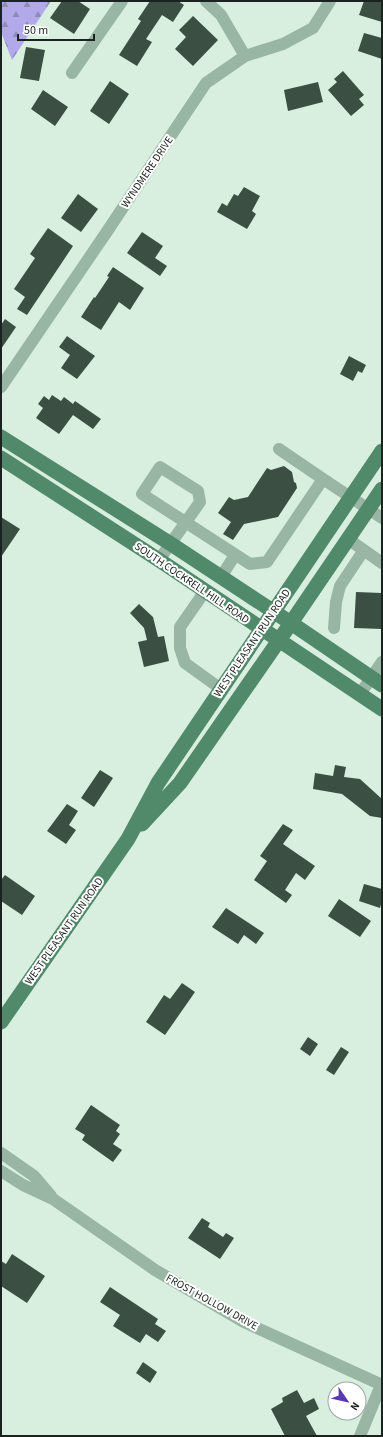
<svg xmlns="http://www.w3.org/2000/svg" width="383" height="1437" viewBox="0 0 383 1437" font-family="'Source Sans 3',sans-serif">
  <defs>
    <pattern id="forest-firs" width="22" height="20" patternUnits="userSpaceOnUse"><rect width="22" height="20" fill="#b1a9ea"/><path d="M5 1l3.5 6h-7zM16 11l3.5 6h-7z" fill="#8f89bd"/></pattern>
  </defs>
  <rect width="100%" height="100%" fill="#d8efe0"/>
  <path fill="url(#forest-firs)" d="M 1,1 L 51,1 L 12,60 L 1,32 Z"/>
  <path fill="#3b4f43" d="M 62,1 L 78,1 L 90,9 L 74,34 L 50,18 Z
    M 150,1 L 178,1 L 184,5 L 173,22 L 162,15 L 146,39 L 152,42 L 137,66 L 119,55 L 141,21 L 138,19 Z
    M 364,1 L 382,1 L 382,22 L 359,15 Z
    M 193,16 L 218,40 L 193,66 L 175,49 L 186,37 L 179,30 Z
    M 364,33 L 382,38 L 382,59 L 358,51 Z
    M 26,47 L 45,50 L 39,81 L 20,78 Z
    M 343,71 L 364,95 L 359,99 L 364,105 L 351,116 L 328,90 L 337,82 L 334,79 Z
    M 110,81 L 129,94 L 109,124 L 90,111 Z
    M 318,82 L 323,102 L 288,111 L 284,90 Z
    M 43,90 L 68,107 L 55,126 L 31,109 Z
    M 244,187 L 260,196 L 252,211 L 256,214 L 247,229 L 217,212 L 222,203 L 227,206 L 234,194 L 238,196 Z
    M 78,194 L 98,209 L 81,232 L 61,218 Z
    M 48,228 L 73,246 L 27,315 L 17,309 L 25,297 L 14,289 L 35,258 L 30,254 Z
    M 142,232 L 163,246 L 155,258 L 167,266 L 160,276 L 127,253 Z
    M 113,267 L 144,288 L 130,310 L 119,302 L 101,330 L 81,317 L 94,297 L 95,298 L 109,277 L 107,276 Z
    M 5,319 L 16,327 L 1,349 L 1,325 Z
    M 67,336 L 95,356 L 77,379 L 61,368 L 70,355 L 59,347 Z
    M 349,356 L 366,365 L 362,373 L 358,371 L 353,381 L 340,374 Z
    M 52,395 L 61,401 L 64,397 L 73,404 L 75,401 L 101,419 L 93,429 L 73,415 L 59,434 L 36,418 L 43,408 L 38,404 L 44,396 L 49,400 Z
    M 284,466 L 292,472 L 294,482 L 296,483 L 297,488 L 278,517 L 244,524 L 233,540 L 223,534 L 231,522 L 218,513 L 229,497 L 234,500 L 248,497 L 267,468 L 271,470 Z
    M 1,517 L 20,529 L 1,557 Z
    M 356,592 L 382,593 L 382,629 L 354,628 Z
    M 139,604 L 153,617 L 158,637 L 164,636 L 169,661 L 144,667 L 138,642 L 147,640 L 144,628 L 130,613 Z
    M 335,765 L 346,767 L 344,777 L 360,779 L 382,799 L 382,818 L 370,816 L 342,794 L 313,789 L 315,773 L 333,776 Z
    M 100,770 L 113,778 L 94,807 L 81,798 Z
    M 67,804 L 78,811 L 69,825 L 76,830 L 66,844 L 47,831 Z
    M 283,824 L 293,830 L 283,844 L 315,866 L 305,880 L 296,873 L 285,890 L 292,895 L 286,903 L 254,880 L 267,861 L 260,856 Z
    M 5,875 L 35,896 L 22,915 L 1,901 L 1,880 Z
    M 364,884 L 382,889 L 382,901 L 380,908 L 359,901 Z
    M 339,899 L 371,921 L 360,937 L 328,916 Z
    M 226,908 L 264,933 L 256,944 L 244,935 L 238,944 L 212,927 Z
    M 182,983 L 195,992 L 165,1035 L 146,1022 L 164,995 L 170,999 Z
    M 308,1037 L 318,1044 L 310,1056 L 300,1049 Z
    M 341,1047 L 349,1052 L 334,1075 L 326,1070 Z
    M 91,1105 L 120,1125 L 116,1131 L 120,1134 L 113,1144 L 122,1150 L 113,1162 L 82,1140 L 85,1135 L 75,1129 Z
    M 202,1218 L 210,1223 L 208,1227 L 223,1237 L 226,1233 L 234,1238 L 220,1259 L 188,1238 Z
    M 12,1254 L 45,1276 L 27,1303 L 1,1286 L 1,1261 L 6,1264 Z
    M 110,1287 L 158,1319 L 155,1324 L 166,1331 L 158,1342 L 146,1334 L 140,1343 L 113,1326 L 120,1315 L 100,1302 Z
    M 143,1362 L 157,1372 L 150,1383 L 136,1373 Z
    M 297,1390 L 304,1403 L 314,1398 L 319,1409 L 306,1416 L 317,1436 L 285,1436 L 271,1409 L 283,1402 L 282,1398 Z"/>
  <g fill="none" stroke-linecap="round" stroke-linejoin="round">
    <path stroke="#98b6a3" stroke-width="12" d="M 206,1 L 221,15 L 245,56
      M 72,73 L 122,1
      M 1,387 L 106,233 L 206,83 L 245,56 L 283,44 L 313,28 L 330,1
      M 279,449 L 323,479
      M 348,539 L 382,563
      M 159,560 L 200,502 L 198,491 L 160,467 L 142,494 L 250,564 L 267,562 L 323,479 L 382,518
      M 221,577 L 235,555
      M 205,591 L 180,627 L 180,648 L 185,663 L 221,689
      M 334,628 L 336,602 L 340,586 L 364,550
      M 360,694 L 382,662
      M 1,1153 L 34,1176 L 51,1196
      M 1,1171 L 23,1185 L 53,1199 L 155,1270 L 244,1322 L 382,1385
      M 360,1436 L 381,1385"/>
    <path stroke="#518a6a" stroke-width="15" d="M 1,437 L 171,544 L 291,623 L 382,685
      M 1,458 L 159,560 L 382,709
      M 142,824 L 180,783 L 291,623 L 382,489
      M 1,1022 L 128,839 L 158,783 L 382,451"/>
  </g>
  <g text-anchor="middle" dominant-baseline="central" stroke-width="4" stroke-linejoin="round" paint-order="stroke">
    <g font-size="11" fill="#1a231d" stroke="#fff">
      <text transform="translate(147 172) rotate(-56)">WYNDMERE DRIVE</text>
      <text transform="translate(192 583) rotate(34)">SOUTH COCKRELL HILL ROAD</text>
      <text transform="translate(252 643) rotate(-56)">WEST PLEASANT RUN ROAD</text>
      <text transform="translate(64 931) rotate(-55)">WEST PLEASANT RUN ROAD</text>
      <text transform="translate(212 1302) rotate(29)">FROST HOLLOW DRIVE</text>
    </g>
  </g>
  <rect width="383" height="1437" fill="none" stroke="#1a231d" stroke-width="4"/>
  <g transform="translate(347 1401) rotate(124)"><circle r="19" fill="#ffffff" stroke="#a3a7a5"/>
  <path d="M0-3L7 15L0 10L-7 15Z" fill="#5939b1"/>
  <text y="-6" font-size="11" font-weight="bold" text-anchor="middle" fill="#1a231d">N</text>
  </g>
  <path d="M18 34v6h76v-6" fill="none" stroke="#1a231d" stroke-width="2"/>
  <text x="24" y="34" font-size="12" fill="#1a231d" stroke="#ffffff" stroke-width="3" paint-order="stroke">50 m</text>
</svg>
